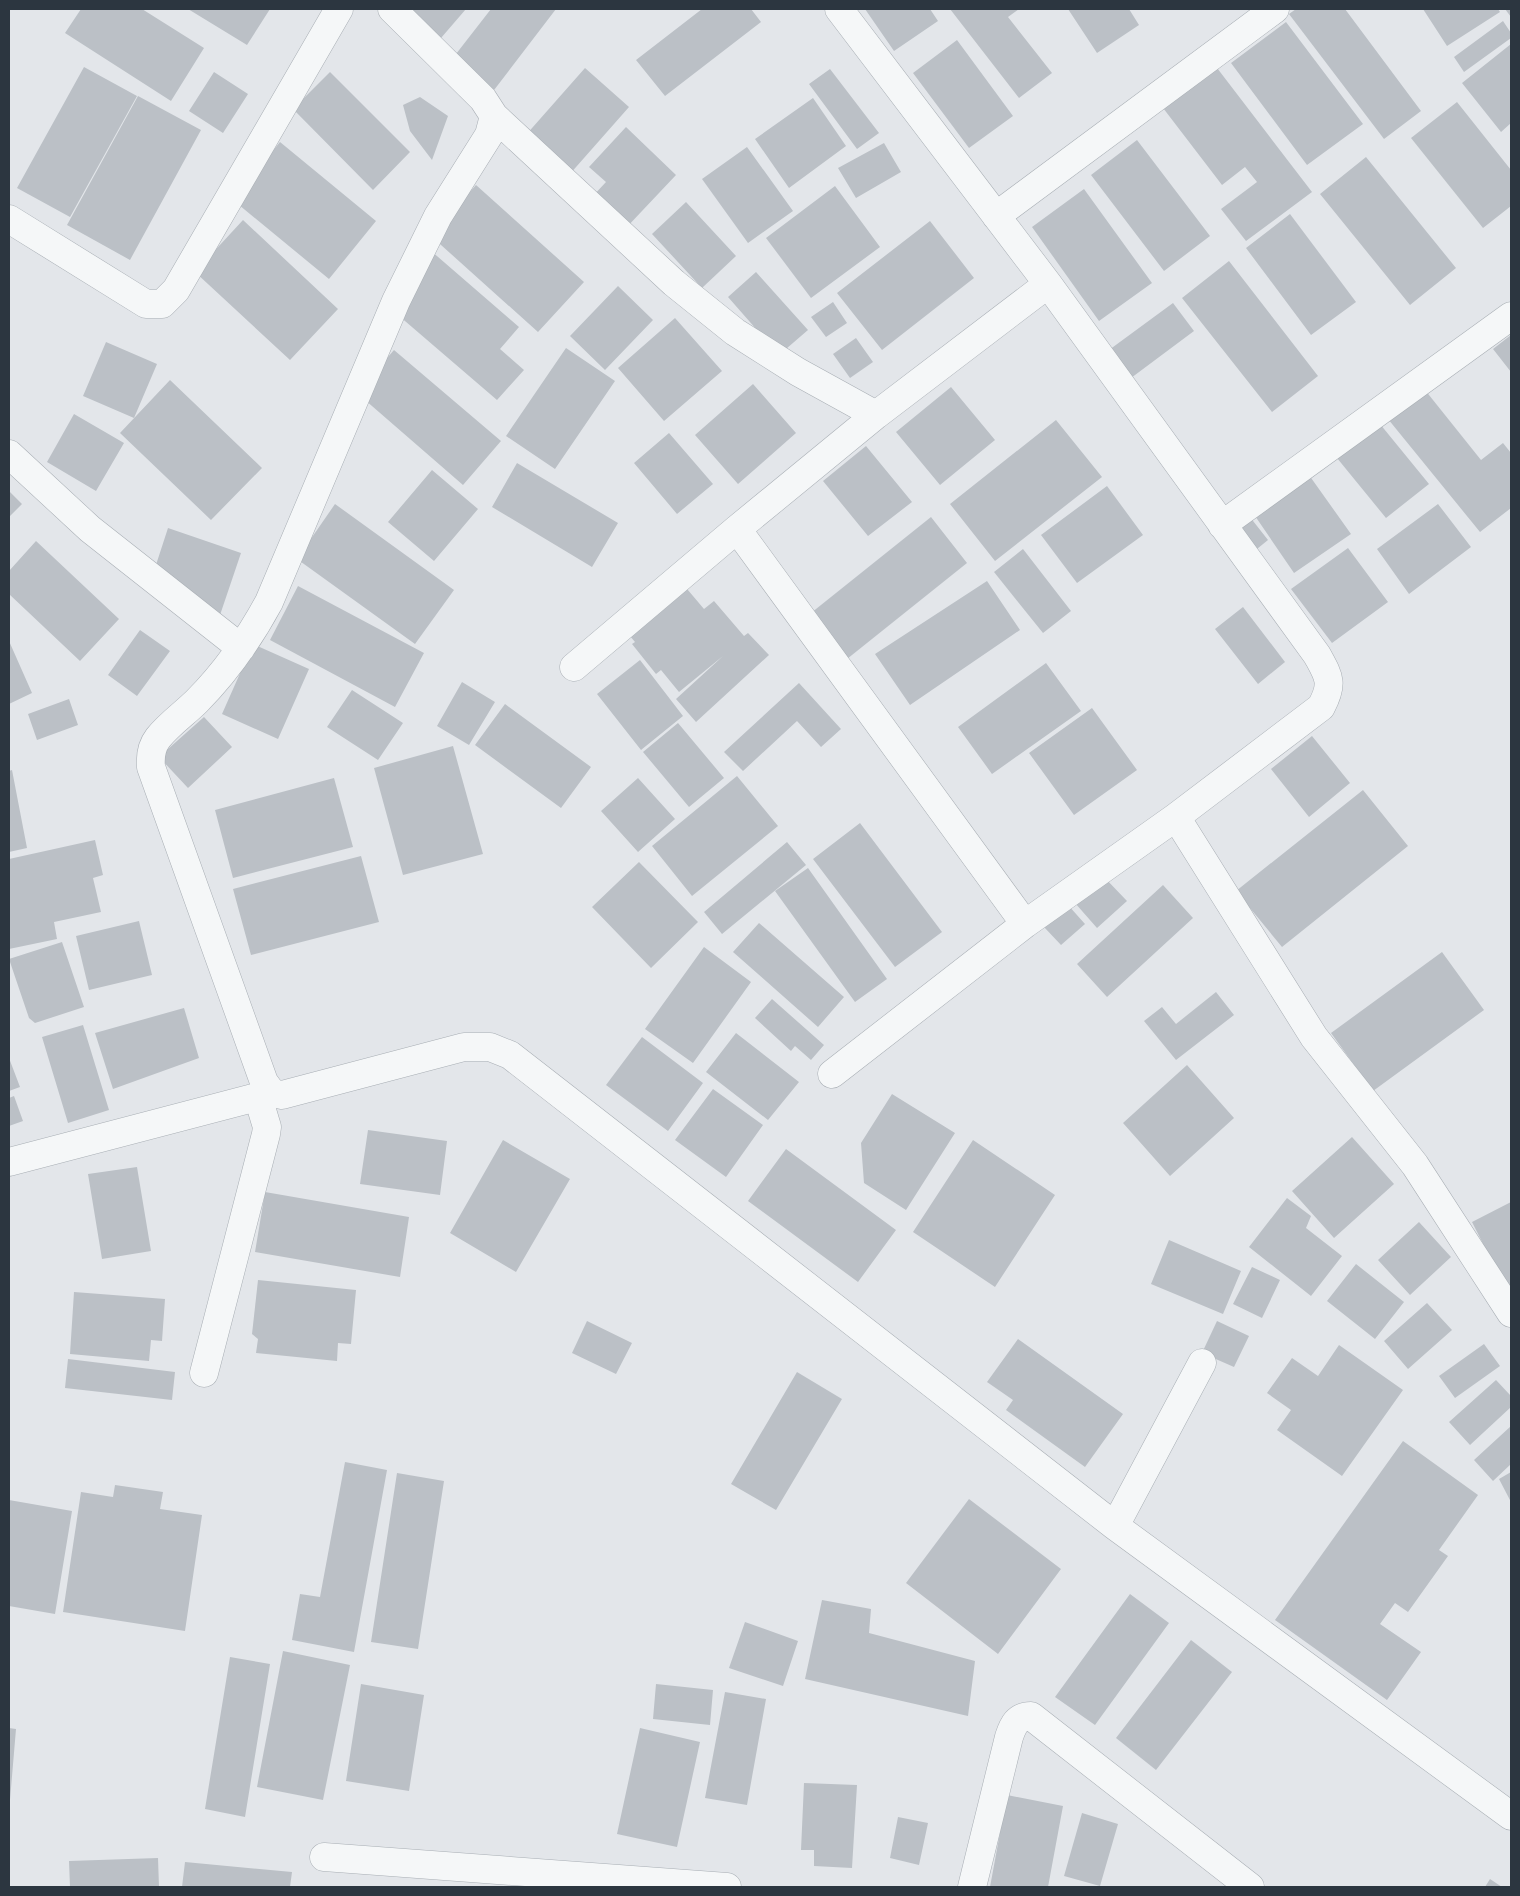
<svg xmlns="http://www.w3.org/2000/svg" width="1520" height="1896" viewBox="0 0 1520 1896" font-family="Raleway,sans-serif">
  <rect width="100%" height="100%" fill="#e3e6ea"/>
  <path fill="#bbc0c6" d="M 81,9 L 142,9 L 204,48 L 171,101 L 65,33 Z
    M 188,9 L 270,9 L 247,45 Z
    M 408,9 L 466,9 L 441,38 Z
    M 491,9 L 556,9 L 491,94 L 449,63 Z
    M 702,9 L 751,9 L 761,22 L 665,96 L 636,60 Z
    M 865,9 L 930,9 L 938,21 L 894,51 Z
    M 950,9 L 1019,9 L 1008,17 L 1052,73 L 1019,98 Z
    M 1068,9 L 1129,9 L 1139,25 L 1097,53 Z
    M 1296,9 L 1345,9 L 1421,111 L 1384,139 L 1289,14 Z
    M 1423,9 L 1498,9 L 1500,12 L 1447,46 Z
    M 1505,9 L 1511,9 L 1511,17 Z
    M 1503,21 L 1511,33 L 1511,38 L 1464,72 L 1454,57 Z
    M 1286,22 L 1363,124 L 1307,165 L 1231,63 Z
    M 957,40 L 1013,116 L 969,148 L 913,73 Z
    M 1511,44 L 1511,123 L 1501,132 L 1462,83 Z
    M 1214,64 L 1312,192 L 1246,241 L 1221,209 L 1257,182 L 1245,167 L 1222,185 L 1160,104 Z
    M 84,67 L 137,96 L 70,217 L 17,188 Z
    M 585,68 L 629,107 L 569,175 L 525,136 Z
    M 830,69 L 879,133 L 857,149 L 809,84 Z
    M 214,72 L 248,94 L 223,133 L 189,111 Z
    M 330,72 L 410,152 L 373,190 L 293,109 Z
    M 138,96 L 201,130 L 130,260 L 67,225 Z
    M 420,97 L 448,116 L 432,160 L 410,131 L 403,105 Z
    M 813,98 L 846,146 L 789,188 L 755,139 Z
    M 1457,102 L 1511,170 L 1511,206 L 1483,228 L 1411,138 Z
    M 626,127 L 676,175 L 625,229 L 592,197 L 606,182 L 589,167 Z
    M 1137,140 L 1210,236 L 1164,271 L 1091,175 Z
    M 280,142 L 376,221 L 329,279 L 233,200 Z
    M 884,143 L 901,172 L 856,198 L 838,168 Z
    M 747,147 L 793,211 L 748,243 L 702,179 Z
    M 1366,157 L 1456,268 L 1410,305 L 1320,194 Z
    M 476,185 L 584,282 L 538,332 L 431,236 Z
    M 835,186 L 880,247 L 811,298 L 766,238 Z
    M 1084,189 L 1152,283 L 1099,321 L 1032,227 Z
    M 686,202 L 736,256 L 702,288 L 652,234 Z
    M 1290,214 L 1356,302 L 1311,335 L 1246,248 Z
    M 243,220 L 338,309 L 290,360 L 195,272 Z
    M 930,221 L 974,278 L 882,350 L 837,293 Z
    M 430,250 L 519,327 L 500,349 L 524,370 L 497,400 L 384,303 Z
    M 1229,261 L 1318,376 L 1272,412 L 1182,298 Z
    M 756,272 L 808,330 L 779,355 L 728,297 Z
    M 618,286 L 653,320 L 605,370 L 570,336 Z
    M 833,302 L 847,323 L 826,337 L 811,317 Z
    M 1173,303 L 1194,331 L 1131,378 L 1109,350 Z
    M 675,318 L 722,371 L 664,421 L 618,368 Z
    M 1511,335 L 1511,372 L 1493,349 Z
    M 856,338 L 873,362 L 850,378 L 833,354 Z
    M 106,342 L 157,364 L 134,418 L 83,396 Z
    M 566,348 L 615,381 L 555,469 L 506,436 Z
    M 394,350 L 501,441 L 463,485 L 357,393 Z
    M 170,380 L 262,468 L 211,520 L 120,433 Z
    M 753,384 L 796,433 L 738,484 L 695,435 Z
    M 951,387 L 995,440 L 940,485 L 896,432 Z
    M 1425,390 L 1481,460 L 1503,443 L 1511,453 L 1511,508 L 1480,532 L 1388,419 Z
    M 74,414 L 124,443 L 96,491 L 47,462 Z
    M 1056,420 L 1102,477 L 995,561 L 950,504 Z
    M 1380,424 L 1429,484 L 1386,518 L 1337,458 Z
    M 669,433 L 713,484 L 677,514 L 634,463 Z
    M 866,446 L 912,502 L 868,536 L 823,481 Z
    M 517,463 L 618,523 L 592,567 L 492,507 Z
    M 432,470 L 478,509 L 434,561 L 388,522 Z
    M 1309,475 L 1351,534 L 1294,573 L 1253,513 Z
    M 1107,486 L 1143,535 L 1077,583 L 1041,535 Z
    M 9,491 L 22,504 L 9,517 Z
    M 335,504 L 454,590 L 415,644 L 297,559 Z
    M 1438,504 L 1471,547 L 1409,594 L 1377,549 Z
    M 1246,512 L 1268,540 L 1252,553 L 1229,525 Z
    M 931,517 L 967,563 L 847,659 L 811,613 Z
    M 168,528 L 241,553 L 220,615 L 154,571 Z
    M 36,541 L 119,619 L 80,661 L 9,594 L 9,571 Z
    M 1348,548 L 1388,602 L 1332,643 L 1291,589 Z
    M 1023,549 L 1071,611 L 1043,633 L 994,572 Z
    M 987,581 L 1020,630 L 910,705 L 875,654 Z
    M 682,583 L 704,609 L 714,601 L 744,636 L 748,633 L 769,655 L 696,722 L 676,699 L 723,656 L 679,692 L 661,670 L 656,674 L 632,644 L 635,642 L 625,630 Z
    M 298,586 L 424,653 L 395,707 L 270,640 Z
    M 1243,607 L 1285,662 L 1258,684 L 1215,629 Z
    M 140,630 L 170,651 L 137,696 L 108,675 Z
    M 9,641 L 32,693 L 9,704 Z
    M 253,644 L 309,669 L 278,739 L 222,714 Z
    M 640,660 L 683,716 L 641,750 L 597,694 Z
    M 1046,663 L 1081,711 L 992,774 L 958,727 Z
    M 462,682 L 495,702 L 469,745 L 437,726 Z
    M 799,683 L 841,729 L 821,747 L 797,721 L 743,771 L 724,752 Z
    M 352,690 L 403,723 L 378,760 L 327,727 Z
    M 69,699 L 78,725 L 37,740 L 28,714 Z
    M 505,704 L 591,767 L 561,808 L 475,745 Z
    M 1092,708 L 1137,770 L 1074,815 L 1029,753 Z
    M 204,717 L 232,747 L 188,788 L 159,757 Z
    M 678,723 L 724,778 L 689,807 L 643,752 Z
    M 1312,736 L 1350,783 L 1309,817 L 1271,769 Z
    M 453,746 L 483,854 L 403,875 L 374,768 Z
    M 12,770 L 27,848 L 9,852 L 9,771 Z
    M 737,776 L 778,826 L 692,896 L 652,846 Z
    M 334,778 L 353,847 L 233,878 L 215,810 Z
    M 638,778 L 675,819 L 638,852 L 601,811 Z
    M 1363,790 L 1408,846 L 1282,947 L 1236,891 Z
    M 860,823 L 942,932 L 895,967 L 813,859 Z
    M 95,840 L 103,875 L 93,878 L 101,912 L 54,922 L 57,939 L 9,949 L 9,859 Z
    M 787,842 L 806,865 L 722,934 L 704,912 Z
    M 361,856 L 379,922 L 251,955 L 233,889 Z
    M 639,862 L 698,922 L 651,968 L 592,907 Z
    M 808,868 L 887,979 L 855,1002 L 775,891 Z
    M 1104,877 L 1127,901 L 1097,928 L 1075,903 Z
    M 1163,885 L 1193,918 L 1107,997 L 1077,964 Z
    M 1068,905 L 1085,924 L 1061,945 L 1044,927 Z
    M 139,921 L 152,975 L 89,990 L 76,936 Z
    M 759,923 L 844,997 L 818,1027 L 733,952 Z
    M 62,942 L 84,1007 L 35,1023 L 29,1018 L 9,959 Z
    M 704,947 L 751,982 L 693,1063 L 645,1029 Z
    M 1442,952 L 1484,1010 L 1373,1091 L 1331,1033 Z
    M 1216,992 L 1234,1015 L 1176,1060 L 1144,1021 L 1162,1007 L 1176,1024 Z
    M 772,999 L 824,1045 L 811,1060 L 795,1046 L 791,1051 L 755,1018 Z
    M 184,1008 L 199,1058 L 113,1089 L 95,1033 Z
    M 83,1025 L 109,1110 L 68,1123 L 42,1037 Z
    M 736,1033 L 799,1082 L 768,1120 L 706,1072 Z
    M 642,1037 L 703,1083 L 668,1131 L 606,1085 Z
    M 9,1058 L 20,1087 L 9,1091 Z
    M 1187,1065 L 1234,1118 L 1170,1176 L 1123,1123 Z
    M 713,1089 L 763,1125 L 726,1177 L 675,1140 Z
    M 892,1094 L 955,1133 L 906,1210 L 864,1183 L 861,1143 Z
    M 14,1096 L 23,1121 L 9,1126 L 9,1098 Z
    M 368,1130 L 447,1141 L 440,1195 L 360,1184 Z
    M 1352,1137 L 1394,1184 L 1334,1238 L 1292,1191 Z
    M 503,1140 L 570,1179 L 516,1272 L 450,1233 Z
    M 973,1140 L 1055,1195 L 995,1287 L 913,1232 Z
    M 786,1149 L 896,1230 L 858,1282 L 748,1201 Z
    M 137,1167 L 151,1251 L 102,1259 L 88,1174 Z
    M 265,1192 L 409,1217 L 400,1277 L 255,1252 Z
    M 1287,1198 L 1311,1216 L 1306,1228 L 1342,1256 L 1311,1296 L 1249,1247 Z
    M 1511,1202 L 1511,1299 L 1472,1222 Z
    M 1419,1222 L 1451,1257 L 1410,1295 L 1378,1260 Z
    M 1169,1240 L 1241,1271 L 1223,1314 L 1151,1284 Z
    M 1356,1264 L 1404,1302 L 1375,1339 L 1327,1301 Z
    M 1252,1267 L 1280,1280 L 1262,1318 L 1233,1304 Z
    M 258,1280 L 356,1290 L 351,1344 L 338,1343 L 337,1361 L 256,1353 L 258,1339 L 252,1334 Z
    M 74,1292 L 165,1299 L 162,1341 L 151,1340 L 149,1361 L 70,1354 Z
    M 1427,1303 L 1452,1330 L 1408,1369 L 1384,1341 Z
    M 587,1321 L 632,1343 L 616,1374 L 572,1353 Z
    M 1217,1321 L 1249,1336 L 1234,1367 L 1202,1353 Z
    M 1018,1339 L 1123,1414 L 1085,1467 L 1006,1410 L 1013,1400 L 987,1382 Z
    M 1484,1344 L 1500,1366 L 1455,1398 L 1439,1376 Z
    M 1339,1345 L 1403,1390 L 1342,1476 L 1277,1430 L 1291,1410 L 1267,1393 L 1292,1358 L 1318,1376 Z
    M 68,1359 L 175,1372 L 172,1400 L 65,1388 Z
    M 797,1372 L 842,1399 L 776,1510 L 731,1484 Z
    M 1496,1380 L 1511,1396 L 1511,1407 L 1470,1445 L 1449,1422 Z
    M 1511,1426 L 1511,1464 L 1493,1481 L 1474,1460 Z
    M 1403,1441 L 1478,1495 L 1439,1550 L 1448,1556 L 1408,1612 L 1395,1603 L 1380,1624 L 1421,1652 L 1387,1700 L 1275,1620 Z
    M 345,1462 L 387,1470 L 354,1652 L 292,1640 L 300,1594 L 320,1597 Z
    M 1511,1472 L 1511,1502 L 1499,1479 Z
    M 397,1473 L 444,1481 L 418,1649 L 371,1642 Z
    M 115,1485 L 163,1492 L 160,1509 L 202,1515 L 185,1631 L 63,1612 L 81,1492 L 113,1497 Z
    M 969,1499 L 1061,1569 L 998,1654 L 906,1583 Z
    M 9,1500 L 72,1511 L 55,1614 L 9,1606 Z
    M 1130,1594 L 1169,1623 L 1095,1725 L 1055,1697 Z
    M 822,1600 L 871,1609 L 869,1633 L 975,1661 L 968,1716 L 805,1679 Z
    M 745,1622 L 798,1641 L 783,1686 L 729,1668 Z
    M 1191,1640 L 1232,1672 L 1156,1770 L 1116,1738 Z
    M 283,1651 L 350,1665 L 323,1800 L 257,1787 Z
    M 230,1657 L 270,1664 L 245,1817 L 205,1809 Z
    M 361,1684 L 424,1695 L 409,1791 L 346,1781 Z
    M 656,1684 L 713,1690 L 710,1725 L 653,1719 Z
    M 725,1692 L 766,1699 L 747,1805 L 705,1798 Z
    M 9,1728 L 16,1729 L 10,1800 L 9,1800 Z
    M 640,1728 L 700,1742 L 677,1847 L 617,1834 Z
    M 804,1783 L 857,1785 L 852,1868 L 814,1866 L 814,1850 L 801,1850 Z
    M 1007,1795 L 1063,1806 L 1048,1887 L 990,1887 Z
    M 1082,1813 L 1118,1824 L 1100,1886 L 1064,1876 Z
    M 898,1817 L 928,1823 L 919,1865 L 890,1858 Z
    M 158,1858 L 159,1887 L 70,1887 L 69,1861 Z
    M 185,1862 L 292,1872 L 290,1887 L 182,1887 Z
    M 1490,1879 L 1502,1887 L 1485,1887 Z"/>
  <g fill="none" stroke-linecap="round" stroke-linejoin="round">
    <defs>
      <path id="minor" d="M 494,116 L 674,283 L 735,332 L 798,372 L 876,415
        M 996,216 L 1275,9
        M 9,219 L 146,304 L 162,304 L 176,290 L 339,9
        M 9,454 L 90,529 L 241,648
        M 1222,525 L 1511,316
        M 737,529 L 1025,924
        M 574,667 L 737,529 L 876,415 L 1048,284
        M 1176,817 L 1314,1037 L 1415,1165 L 1511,1313
        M 832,1074 L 1025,924 L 1176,817 L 1321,707 C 1334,683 1329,677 1317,655 L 1048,284 L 839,9
        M 272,1093 L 264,1082 L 151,767 C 150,756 151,747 158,738 C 169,724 185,713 197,701 C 226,672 250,637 269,602 L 396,301 L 438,216 L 489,135 L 494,116 L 483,99 L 392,9
        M 9,1162 L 272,1093 L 282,1095 L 464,1047 L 490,1047 L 510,1055 L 1115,1526 L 1511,1816
        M 204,1373 L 266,1134 L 267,1127 L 258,1097
        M 1115,1526 L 1202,1363
        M 324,1857 L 727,1887
        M 972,1887 L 1009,1737 C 1013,1725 1017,1716 1031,1716 L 1250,1887"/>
    </defs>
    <use href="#minor" stroke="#a8aeb4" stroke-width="29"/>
    <use href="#minor" stroke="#f5f7f8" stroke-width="28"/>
  </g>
  <rect width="1520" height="1896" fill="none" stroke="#2c3640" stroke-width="20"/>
</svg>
